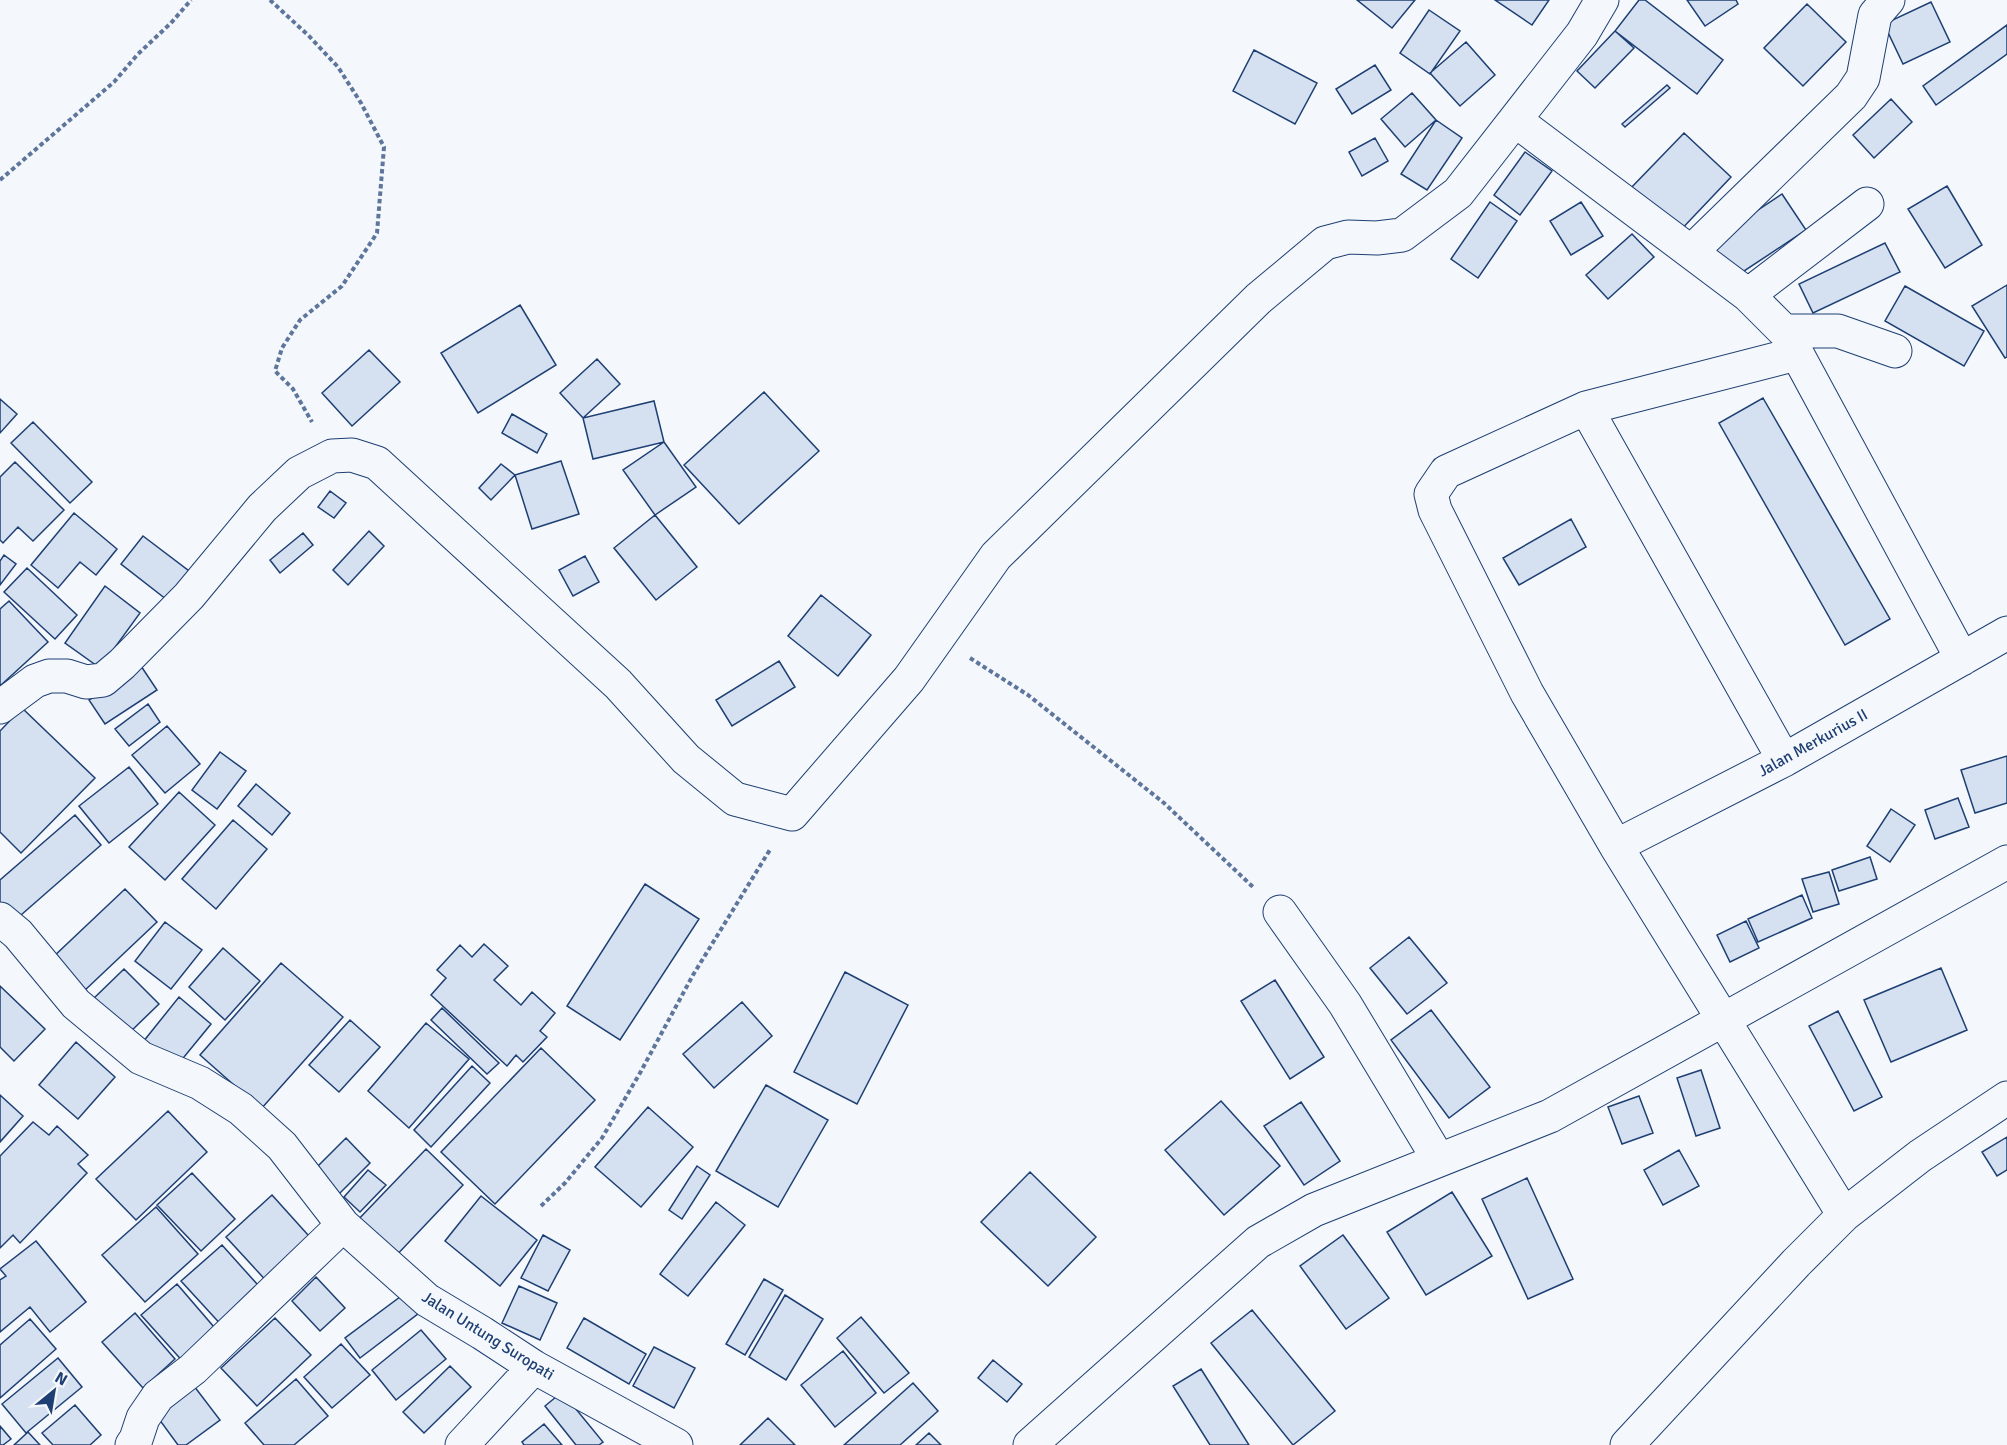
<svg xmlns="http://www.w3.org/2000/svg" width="2007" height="1445" viewBox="0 0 2007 1445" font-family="Signika,sans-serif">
  <rect width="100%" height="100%" fill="#f4f7fb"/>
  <path fill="#d5e0f0" stroke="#1d3f73" stroke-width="1.5" d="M 1357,0 L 1415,0 L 1392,28 Z
    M 1495,0 L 1549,0 L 1532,25 Z
    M 1639,0 L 1645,0 L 1723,60 L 1697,94 L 1615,31 Z
    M 1687,0 L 1736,0 L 1738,4 L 1705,26 Z
    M 1931,2 L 1950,42 L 1903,64 L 1884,24 Z
    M 1807,4 L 1846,42 L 1803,86 L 1764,48 Z
    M 1429,10 L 1460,31 L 1430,74 L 1400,53 Z
    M 2007,25 L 2007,54 L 1936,105 L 1923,86 Z
    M 1615,31 L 1634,48 L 1595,88 L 1577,71 Z
    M 1466,42 L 1495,75 L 1460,106 L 1430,73 Z
    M 1254,50 L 1317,83 L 1295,124 L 1233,91 Z
    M 1375,65 L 1391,90 L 1352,114 L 1336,89 Z
    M 1667,85 L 1670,88 L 1625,127 L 1622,124 Z
    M 1412,93 L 1436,120 L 1405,147 L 1381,119 Z
    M 1891,99 L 1912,122 L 1874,158 L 1853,135 Z
    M 1436,120 L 1462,138 L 1427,190 L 1401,174 Z
    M 1684,133 L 1731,177 L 1676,235 L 1629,190 Z
    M 1375,138 L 1388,161 L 1362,176 L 1349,152 Z
    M 1525,152 L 1552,171 L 1520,215 L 1494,195 Z
    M 1947,186 L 1982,245 L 1945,268 L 1908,209 Z
    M 1782,194 L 1806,230 L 1732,279 L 1707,244 Z
    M 1490,202 L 1517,221 L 1478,278 L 1451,259 Z
    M 1581,202 L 1603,236 L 1571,255 L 1550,221 Z
    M 1632,234 L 1654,257 L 1608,299 L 1586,275 Z
    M 1885,243 L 1900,272 L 1813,313 L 1799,284 Z
    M 2007,285 L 2007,357 L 2005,358 L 1972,306 Z
    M 1905,286 L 1984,331 L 1964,366 L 1885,321 Z
    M 520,305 L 556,365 L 478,413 L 441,353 Z
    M 369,350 L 400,382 L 352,426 L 322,393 Z
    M 597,359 L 620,384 L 583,418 L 560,393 Z
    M 764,392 L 819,451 L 739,524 L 684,465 Z
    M 1763,398 L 1890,619 L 1845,645 L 1719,423 Z
    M 0,399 L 17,414 L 0,433 Z
    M 654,401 L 664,442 L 593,459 L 583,418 Z
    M 512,414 L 547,434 L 537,453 L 502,433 Z
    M 33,422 L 92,482 L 70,503 L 11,443 Z
    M 664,442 L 696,487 L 655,515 L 623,470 Z
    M 561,461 L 579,514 L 532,529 L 515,475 Z
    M 15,462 L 64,510 L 33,541 L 18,527 L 3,543 L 0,540 L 0,477 Z
    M 501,464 L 515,475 L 491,500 L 479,488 Z
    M 330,491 L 346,503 L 334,518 L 318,507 Z
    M 74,513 L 117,549 L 96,575 L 80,562 L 58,588 L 31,565 Z
    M 655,515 L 697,567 L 656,600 L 614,548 Z
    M 1571,519 L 1586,547 L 1519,585 L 1503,558 Z
    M 369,531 L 384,546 L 348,585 L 333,570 Z
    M 303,533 L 313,545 L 280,573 L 270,560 Z
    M 143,536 L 193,574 L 171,603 L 121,564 Z
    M 4,555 L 16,564 L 0,585 L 0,561 Z
    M 585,556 L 599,582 L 573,596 L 559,570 Z
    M 27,568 L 77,615 L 55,639 L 4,592 Z
    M 105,586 L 140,613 L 100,668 L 65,643 Z
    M 821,595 L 871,635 L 838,676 L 788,636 Z
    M 9,601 L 48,642 L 0,686 L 0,609 Z
    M 779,661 L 795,687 L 732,726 L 716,700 Z
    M 141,666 L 157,690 L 105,724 L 89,700 Z
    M 148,704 L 160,722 L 129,746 L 115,729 Z
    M 22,708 L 95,778 L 21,853 L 0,832 L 0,731 Z
    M 167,726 L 200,764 L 165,793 L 132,755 Z
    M 220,752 L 246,771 L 217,809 L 192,790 Z
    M 2007,756 L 2007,803 L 1975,813 L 1961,770 Z
    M 129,767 L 158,804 L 109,843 L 79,806 Z
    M 256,784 L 290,813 L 272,835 L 238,806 Z
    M 179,792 L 215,825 L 165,880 L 129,847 Z
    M 1958,798 L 1969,827 L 1935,839 L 1925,810 Z
    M 1891,809 L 1915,825 L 1890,862 L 1867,846 Z
    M 75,815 L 101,845 L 13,922 L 0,907 L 0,880 Z
    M 233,820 L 267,849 L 216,909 L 182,879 Z
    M 1870,857 L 1877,879 L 1839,891 L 1832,870 Z
    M 1829,872 L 1839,904 L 1813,912 L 1802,879 Z
    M 645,884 L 699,919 L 620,1040 L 567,1006 Z
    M 125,889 L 157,922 L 83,992 L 51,959 Z
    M 1802,895 L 1812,918 L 1758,942 L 1748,919 Z
    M 1746,921 L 1759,948 L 1730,962 L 1717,935 Z
    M 165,922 L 202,950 L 171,989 L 135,961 Z
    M 1409,937 L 1447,983 L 1407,1014 L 1370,968 Z
    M 484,944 L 508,966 L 494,980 L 521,1005 L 532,992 L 555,1013 L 540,1031 L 547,1037 L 523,1062 L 516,1055 L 507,1066 L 431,995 L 446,978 L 437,970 L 460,945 L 472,957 Z
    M 223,948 L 260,981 L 225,1020 L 189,987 Z
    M 281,963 L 343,1017 L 261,1109 L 200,1055 Z
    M 1941,968 L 1967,1030 L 1891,1062 L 1864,1000 Z
    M 124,969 L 159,1004 L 126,1036 L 91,1001 Z
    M 845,972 L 908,1005 L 857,1104 L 794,1072 Z
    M 1275,980 L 1324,1057 L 1290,1079 L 1241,1001 Z
    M 0,986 L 45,1029 L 14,1061 L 0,1047 Z
    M 179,997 L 211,1024 L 175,1068 L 143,1042 Z
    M 742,1002 L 772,1036 L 714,1088 L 683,1054 Z
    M 442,1008 L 499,1063 L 487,1074 L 431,1020 Z
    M 1431,1010 L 1490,1087 L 1449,1118 L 1391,1040 Z
    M 1838,1011 L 1882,1097 L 1854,1111 L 1809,1026 Z
    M 350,1020 L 380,1047 L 339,1092 L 309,1065 Z
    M 426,1023 L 469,1059 L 409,1128 L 368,1091 Z
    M 76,1042 L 115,1077 L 78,1119 L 39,1085 Z
    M 541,1048 L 595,1100 L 495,1204 L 441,1152 Z
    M 472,1066 L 490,1083 L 431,1147 L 414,1130 Z
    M 1701,1070 L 1720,1128 L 1696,1136 L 1677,1078 Z
    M 766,1085 L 828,1120 L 778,1207 L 716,1171 Z
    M 0,1095 L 23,1116 L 0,1142 Z
    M 1639,1096 L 1653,1133 L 1622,1144 L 1608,1107 Z
    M 1221,1101 L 1280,1166 L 1224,1215 L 1165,1150 Z
    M 1301,1102 L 1340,1161 L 1304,1185 L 1264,1126 Z
    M 648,1107 L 693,1147 L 641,1207 L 595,1167 Z
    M 168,1111 L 207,1152 L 136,1220 L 96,1179 Z
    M 33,1122 L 49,1135 L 57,1126 L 88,1155 L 78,1164 L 87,1173 L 20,1243 L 13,1235 L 0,1248 L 0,1156 Z
    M 2007,1137 L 2007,1170 L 1997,1176 L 1982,1152 Z
    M 346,1138 L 370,1163 L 338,1195 L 314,1170 Z
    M 426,1149 L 463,1185 L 392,1260 L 354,1224 Z
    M 1679,1150 L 1699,1186 L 1663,1205 L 1644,1170 Z
    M 697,1166 L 710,1175 L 682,1219 L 669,1210 Z
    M 368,1170 L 386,1185 L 360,1212 L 344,1197 Z
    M 1030,1172 L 1096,1237 L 1048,1286 L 981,1222 Z
    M 192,1173 L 235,1219 L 201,1251 L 157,1205 Z
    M 1527,1178 L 1573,1279 L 1528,1299 L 1482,1199 Z
    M 1452,1192 L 1492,1256 L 1426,1295 L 1387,1232 Z
    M 272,1195 L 317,1245 L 271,1286 L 226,1237 Z
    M 481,1196 L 537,1240 L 500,1286 L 445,1241 Z
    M 716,1202 L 745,1225 L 688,1296 L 660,1274 Z
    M 156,1207 L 198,1254 L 145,1302 L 102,1255 Z
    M 543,1235 L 570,1250 L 548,1291 L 521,1278 Z
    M 1343,1235 L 1389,1298 L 1346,1329 L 1300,1266 Z
    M 36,1241 L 86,1302 L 50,1332 L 30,1307 L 0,1332 L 0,1280 L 6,1276 L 0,1269 Z
    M 222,1245 L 265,1293 L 225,1329 L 181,1281 Z
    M 316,1277 L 345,1308 L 320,1331 L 292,1301 Z
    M 764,1279 L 783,1290 L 745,1355 L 726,1344 Z
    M 177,1284 L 220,1334 L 186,1365 L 141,1315 Z
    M 519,1286 L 557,1303 L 540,1340 L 502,1323 Z
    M 408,1291 L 423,1310 L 360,1358 L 345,1338 Z
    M 785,1295 L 823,1319 L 786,1380 L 749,1357 Z
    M 1252,1310 L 1335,1411 L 1293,1445 L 1211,1343 Z
    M 135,1313 L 175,1359 L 143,1388 L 102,1342 Z
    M 861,1317 L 909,1373 L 884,1393 L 837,1338 Z
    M 275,1318 L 311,1355 L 257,1406 L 221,1368 Z
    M 584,1318 L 646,1354 L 629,1384 L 567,1348 Z
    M 30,1319 L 56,1349 L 0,1398 L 0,1345 Z
    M 421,1330 L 446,1359 L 396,1400 L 372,1370 Z
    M 341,1344 L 370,1375 L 332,1408 L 304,1377 Z
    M 654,1347 L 695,1368 L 674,1408 L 633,1386 Z
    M 843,1351 L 876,1393 L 835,1427 L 801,1385 Z
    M 58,1358 L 82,1387 L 26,1433 L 2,1404 Z
    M 993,1360 L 1022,1384 L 1007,1402 L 978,1378 Z
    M 450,1366 L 471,1387 L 424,1433 L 403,1412 Z
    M 1201,1369 L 1249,1445 L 1210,1445 L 1173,1386 Z
    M 296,1379 L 328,1416 L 294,1445 L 264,1445 L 245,1423 Z
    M 913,1383 L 938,1411 L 900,1445 L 844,1445 Z
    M 194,1386 L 220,1420 L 186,1445 L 178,1445 L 156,1415 Z
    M 562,1392 L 603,1442 L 599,1445 L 576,1445 L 545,1406 Z
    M 75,1405 L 101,1435 L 90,1445 L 53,1445 L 42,1433 Z
    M 768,1418 L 795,1445 L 740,1445 Z
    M 544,1424 L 562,1445 L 524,1445 L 522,1442 Z
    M 0,1426 L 11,1439 L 3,1445 L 0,1445 Z
    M 28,1432 L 40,1445 L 14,1445 Z
    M 929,1433 L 941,1445 L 916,1445 Z"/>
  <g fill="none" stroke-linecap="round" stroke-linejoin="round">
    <defs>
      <path id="minor" d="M 1515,120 L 1748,295 L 1784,331 L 1838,331 L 1895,351
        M 1691,252 L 1851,96 L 1863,78 L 1875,15 L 1888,0
        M 1748,295 L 1867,204
        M 1787,335 L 1962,659
        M 1796,354 L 1586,408 L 1446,472 L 1431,494 L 1435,510 L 1527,693 L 1616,846 L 1844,1215
        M 1586,408 L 1784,760
        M 0,707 L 35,681 L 49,676 L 67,676 L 86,682 L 103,680 L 122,664 L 189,596 L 262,508 L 299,473 L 332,456 L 352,455 L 377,463 L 618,684 L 686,759 L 735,799 L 792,814 L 909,679 L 996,556 L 1258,299 L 1325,243 L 1348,237 L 1377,238 L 1402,235 L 1458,193 L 1582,34 L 1602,0
        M 1616,846 L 1784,760 L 2007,633
        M 1280,912 L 1345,1004 L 1439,1160
        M 0,919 L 18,934 L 76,1004 L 141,1058 L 200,1083 L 241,1109 L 282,1146 L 343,1225 L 427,1300 L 482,1333 L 534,1367 L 676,1445
        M 132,1445 L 136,1439 L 143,1418 L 158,1396 L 193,1369 L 343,1225
        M 462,1445 L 534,1367
        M 1030,1445 L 1258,1242 L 1314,1210 L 1550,1116 L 2007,862
        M 1627,1445 L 1796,1263 L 1844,1215 L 1920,1156 L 2007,1098"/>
    </defs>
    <use href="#minor" stroke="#1d3f73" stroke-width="35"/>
    <path stroke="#5e769c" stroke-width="4" stroke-dasharray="4.5 3" stroke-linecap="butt" d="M 270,0 L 309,36 L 338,67 L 361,103 L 384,147 L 377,233 L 342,286 L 300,320 L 282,348 L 275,371 L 293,389 L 312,422
      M 0,180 L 114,82 L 138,54 L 171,23 L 191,0
      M 970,658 L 1028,695 L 1164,803 L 1253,887
      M 541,1206 L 565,1183 L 602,1138 L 640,1073 L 693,975 L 771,848"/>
    <use href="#minor" stroke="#f4f7fb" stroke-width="33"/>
  </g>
  <g text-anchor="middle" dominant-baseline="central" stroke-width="4.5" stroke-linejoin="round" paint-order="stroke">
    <g font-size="16" fill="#1d3f73" stroke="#f4f7fb">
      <text transform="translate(1813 743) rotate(-29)">Jalan Merkurius II</text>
      <text transform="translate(488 1336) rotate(32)">Jalan Untung Suropati</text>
    </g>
  </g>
  <g transform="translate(54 1391) rotate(30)" stroke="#f4f7fb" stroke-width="4.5" paint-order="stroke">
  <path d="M0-4.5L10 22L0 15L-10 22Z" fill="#1d3f73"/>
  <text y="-9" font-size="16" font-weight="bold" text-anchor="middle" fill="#1d3f73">N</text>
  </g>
</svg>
